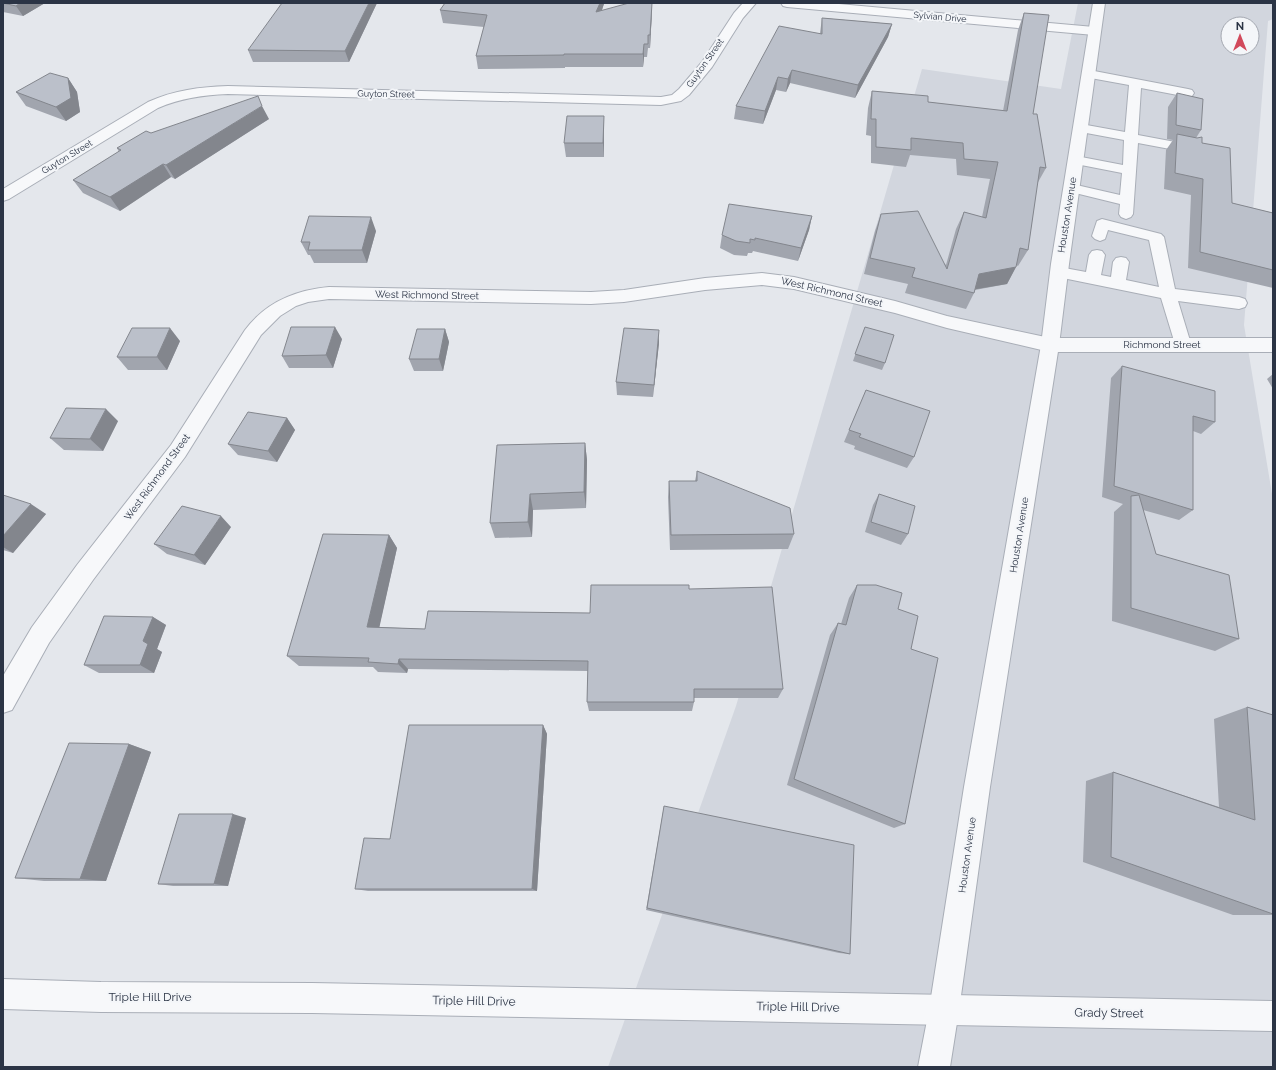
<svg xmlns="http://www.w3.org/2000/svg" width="1276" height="1070" viewBox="0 0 1276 1070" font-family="Raleway,sans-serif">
  <rect width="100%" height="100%" fill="#e4e7ec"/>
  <path fill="#d2d6de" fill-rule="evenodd" d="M 1078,3 L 1273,3 L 1273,19 L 1268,21 L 1244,325 L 1273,500 L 1273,1067 L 608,1067 L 736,706 L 922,69 L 1061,89 ZM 1228,24 L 1252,24 L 1252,48 L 1228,48 Z"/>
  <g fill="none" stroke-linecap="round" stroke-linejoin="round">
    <defs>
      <path id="service" d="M 1089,70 L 1188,89 L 1192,90 L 1194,93 L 1192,96 L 1188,97 L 1141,88 L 1138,135 L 1186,144 L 1191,145 L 1193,148 L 1191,151 L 1186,152 L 1138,143 L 1133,214 L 1131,217 L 1126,219 L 1121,217 L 1119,214 L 1120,204 L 1067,191 L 1065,188 L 1067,185 L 1072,184 L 1120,195 L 1122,173 L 1076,164 L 1071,163 L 1069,160 L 1071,157 L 1076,156 L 1123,165 L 1124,140 L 1081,132 L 1076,131 L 1074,128 L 1076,125 L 1081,124 L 1125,132 L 1129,85 L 1085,77 L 1083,74 L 1085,71 Z
        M 1102,219 L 1161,234 L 1164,237 L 1175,289 L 1239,297 L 1245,299 L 1247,303 L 1245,307 L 1239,309 L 1178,301 L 1191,344 L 1189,348 L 1183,350 L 1177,348 L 1175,344 L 1161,298 L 1053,276 L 1051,272 L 1053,268 L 1059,267 L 1086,272 L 1089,255 L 1092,251 L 1097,250 L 1102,251 L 1105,255 L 1101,275 L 1111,277 L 1113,262 L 1116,258 L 1121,257 L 1126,258 L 1129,262 L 1126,280 L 1159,287 L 1149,240 L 1108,230 L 1105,239 L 1100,241 L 1095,239 L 1092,236 L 1097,221 Z"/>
      <path id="minor" d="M 743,3 L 756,3 L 743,18 L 712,67 L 689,95 L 681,101 L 661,105 L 228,94 C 203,95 181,98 158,108 L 9,199 L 3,201 L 3,189 L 148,102 C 174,90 200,87 228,86 L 661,97 L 672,95 L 679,89 L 702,62 L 734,13 Z
        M 781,3 L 828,3 L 1094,27 L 1099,28 L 1100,31 L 1099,34 L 1094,35 L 787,7 L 783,6 Z
        M 762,273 L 794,277 L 895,301 L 947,316 L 1050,338 L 1273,338 L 1273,352 L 1050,352 L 947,328 L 895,313 L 794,289 L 762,285 L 705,290 L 624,302 L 591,304 L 329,299 L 308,302 L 296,306 L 280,316 L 261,335 L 185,457 L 93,580 L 49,643 L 12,710 L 3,713 L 3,676 L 32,627 L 77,565 L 171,445 L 245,330 C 266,302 296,290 329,287 L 591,292 L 624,290 L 705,278 Z
        M 3,979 L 101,982 L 312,983 L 1273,1001 L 1273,1031 L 312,1013 L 101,1012 L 3,1009 Z"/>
      <path id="tertiary" d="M 1093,3 L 1105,3 L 1069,264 L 1059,345 L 990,787 L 959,1010 L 950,1067 L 918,1067 L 929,1010 L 964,787 L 1041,345 L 1051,264 Z"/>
    </defs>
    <use href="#service" stroke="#a9aeb7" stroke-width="2"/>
    <use href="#minor" stroke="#a9aeb7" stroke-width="2"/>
    <use href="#tertiary" stroke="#a9aeb7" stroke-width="2"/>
    <use href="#service" fill="#f7f8fa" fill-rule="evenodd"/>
    <use href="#minor" fill="#f7f8fa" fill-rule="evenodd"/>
    <use href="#tertiary" fill="#f7f8fa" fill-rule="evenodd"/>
  </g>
  <path fill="#a1a5ae" d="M 3,3 L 45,3 L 23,16 L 3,12 Z
    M 377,3 L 349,62 L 253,62 L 248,50 Z
    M 445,3 L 604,3 L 602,10 L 652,10 L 650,48 L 648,48 L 647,57 L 644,57 L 643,67 L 565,67 L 565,68 L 478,69 L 476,56 L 484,27 L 443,23 L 440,10 Z
    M 1024,13 L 1033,114 L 1046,168 L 1037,184 L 1028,250 L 1018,266 L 1016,265 L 1016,267 L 1007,284 L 975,290 L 974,293 L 966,309 L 905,293 L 908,284 L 864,274 L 875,231 L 881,214 L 946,265 L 956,229 L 964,212 L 982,217 L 990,179 L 957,175 L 956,159 L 910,155 L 906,167 L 871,163 L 871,136 L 866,135 L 868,108 L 872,91 L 928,102 L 1003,111 L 1018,30 Z
    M 822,18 L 892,24 L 888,37 L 855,98 L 790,83 L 786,92 L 776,90 L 763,124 L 734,119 L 736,106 L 820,33 Z
    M 68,78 L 77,92 L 80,112 L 66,121 L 26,106 L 16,92 Z
    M 1177,93 L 1201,130 L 1196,138 L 1202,143 L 1232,203 L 1273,213 L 1273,288 L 1188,268 L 1191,195 L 1164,189 L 1166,150 L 1173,140 L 1167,139 L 1168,107 Z
    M 269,119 L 175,179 L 171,177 L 120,211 L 83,193 L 73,180 L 119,152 L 117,148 L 151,133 Z
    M 604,129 L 604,157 L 566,157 L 564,143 Z
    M 812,216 L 809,230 L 798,261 L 753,251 L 752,253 L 748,253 L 747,256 L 734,255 L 720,248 L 722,235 Z
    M 376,231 L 367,263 L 314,263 L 310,255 L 308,255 L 301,242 Z
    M 865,327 L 885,363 L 882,370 L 853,361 Z
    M 445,329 L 449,342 L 443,371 L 414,371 L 409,359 Z
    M 342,339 L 333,368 L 289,368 L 282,356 Z
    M 180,341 L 167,370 L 128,370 L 117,357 Z
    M 659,343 L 653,397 L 617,395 L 616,382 Z
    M 1122,366 L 1215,422 L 1201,434 L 1193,431 L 1193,510 L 1179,520 L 1143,510 L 1156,554 L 1239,639 L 1215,651 L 1112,621 L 1114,512 L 1123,504 L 1102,497 L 1111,378 Z
    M 1273,374 L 1273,389 L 1267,379 Z
    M 866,390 L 914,457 L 907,468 L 854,449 L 855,446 L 844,442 Z
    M 287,418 L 295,430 L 277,462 L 238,455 L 228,444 Z
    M 118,421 L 103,451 L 64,450 L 50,438 Z
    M 585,443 L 587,460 L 586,508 L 533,510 L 532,537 L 495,538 L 490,523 Z
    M 697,471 L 794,534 L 788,549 L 670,550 L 668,497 L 669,481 L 695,481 Z
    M 879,494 L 908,534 L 901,545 L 865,532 L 873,505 Z
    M 3,495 L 46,514 L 13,553 L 3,550 Z
    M 231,527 L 205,565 L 167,554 L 154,544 Z
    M 389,535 L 397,548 L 379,627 L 425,629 L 590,613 L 689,589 L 783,689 L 778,698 L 694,698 L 694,702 L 692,711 L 589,711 L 587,702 L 588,671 L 408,669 L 407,673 L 378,672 L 373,667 L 299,666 L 287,656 Z
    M 857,585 L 898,609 L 911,649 L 905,824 L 894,828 L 787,785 L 830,635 L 838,623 L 841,624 L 849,598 Z
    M 153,617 L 166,625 L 157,649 L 162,652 L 154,673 L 99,673 L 84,665 Z
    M 1247,707 L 1273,715 L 1273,915 L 1233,915 L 1083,862 L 1086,781 L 1113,772 L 1219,807 L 1214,719 Z
    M 543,725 L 547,734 L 537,891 L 368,891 L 355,889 Z
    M 129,744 L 151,752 L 106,881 L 44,881 L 15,878 Z
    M 664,806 L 850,954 L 839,953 L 646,910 Z
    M 246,818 L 228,886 L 173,886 L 158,884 Z"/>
  <path fill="#83868d" d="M 20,3 L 45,3 L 23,16 L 16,6 Z
    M 369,3 L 377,3 L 349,62 L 345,51 Z
    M 600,3 L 604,3 L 604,4 L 597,24 L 596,12 Z
    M 652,3 L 652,10 L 650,48 L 650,35 Z
    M 892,24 L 888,37 L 855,98 L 858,85 Z
    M 644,44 L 644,57 L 643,67 L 643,54 Z
    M 792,70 L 790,83 L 786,92 L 788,79 Z
    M 778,77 L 776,90 L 763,124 L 765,111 Z
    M 68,78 L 77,92 L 80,112 L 66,121 L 56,107 Z
    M 262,106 L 269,119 L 175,179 L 166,165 Z
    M 604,116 L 604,157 L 603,143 Z
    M 163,164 L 171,177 L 120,211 L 110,197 Z
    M 812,216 L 809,230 L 798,261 L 801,248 Z
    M 371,217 L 376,231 L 367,263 L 362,250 Z
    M 1016,267 L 1007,284 L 971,290 L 979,274 Z
    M 335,327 L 342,339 L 333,368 L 326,355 Z
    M 170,328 L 180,341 L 167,370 L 157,357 Z
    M 445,329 L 449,342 L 443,371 L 439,359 Z
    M 659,330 L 659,343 L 653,397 L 654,385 Z
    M 106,409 L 118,421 L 103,451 L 90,439 Z
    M 287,418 L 295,430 L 277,462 L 268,451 Z
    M 585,443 L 587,460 L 586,508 L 584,492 Z
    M 530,494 L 533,510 L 532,537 L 528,522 Z
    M 31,504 L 46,514 L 13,553 L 3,547 L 3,536 Z
    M 221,516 L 231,527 L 205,565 L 194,555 Z
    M 389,535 L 397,548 L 377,638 L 367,627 Z
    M 153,617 L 166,625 L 157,649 L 162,652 L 154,673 L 140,665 L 143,641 Z
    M 399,659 L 408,669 L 407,673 L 398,664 Z
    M 543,725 L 547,734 L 537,891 L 532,889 Z
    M 129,744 L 151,752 L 106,881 L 80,879 Z
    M 233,814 L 246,818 L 228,886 L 214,884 Z"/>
  <path fill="#bbc0ca" stroke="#83868d" d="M 3,3 L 20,3 L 16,6 Z
    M 282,3 L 369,3 L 345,51 L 248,50 Z
    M 445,3 L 600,3 L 596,12 L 629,3 L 652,3 L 650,35 L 648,35 L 648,44 L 644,44 L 643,54 L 564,54 L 564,55 L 476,56 L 487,15 L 440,10 Z
    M 1024,13 L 1049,15 L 1033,114 L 1037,114 L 1046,168 L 1040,167 L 1028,250 L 1020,248 L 1016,267 L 979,274 L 974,293 L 912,277 L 915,268 L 870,258 L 881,214 L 918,211 L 947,269 L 964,212 L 986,218 L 998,162 L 964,159 L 963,143 L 911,138 L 911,150 L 876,147 L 876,119 L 871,119 L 872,91 L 928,96 L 928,102 L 1007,111 Z
    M 822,18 L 892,24 L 858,85 L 792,70 L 788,79 L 778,77 L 765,111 L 736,106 L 779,26 L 822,34 Z
    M 50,73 L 68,78 L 71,98 L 56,107 L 16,92 Z
    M 1177,93 L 1203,99 L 1201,130 L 1176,125 Z
    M 258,96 L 262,106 L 166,165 L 163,164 L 110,197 L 73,180 L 121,150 L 117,148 L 146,131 L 151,133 Z
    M 567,116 L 604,116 L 603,143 L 564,143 Z
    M 1177,134 L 1197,138 L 1202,137 L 1202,143 L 1230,148 L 1232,203 L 1273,213 L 1273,270 L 1200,252 L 1203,179 L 1175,173 Z
    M 729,204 L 812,216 L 801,248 L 755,238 L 755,240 L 750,239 L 750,243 L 736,241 L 722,235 Z
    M 309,216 L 371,217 L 362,250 L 308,250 L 310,242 L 301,242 Z
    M 291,327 L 335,327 L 326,355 L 282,356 Z
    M 865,327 L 894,335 L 885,363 L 855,354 Z
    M 132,328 L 170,328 L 157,357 L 117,357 Z
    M 624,328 L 659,330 L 654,385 L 616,382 Z
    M 417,329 L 445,329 L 439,359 L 409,359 Z
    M 1122,366 L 1215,391 L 1215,422 L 1193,416 L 1193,510 L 1114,486 Z
    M 866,390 L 930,411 L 914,457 L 859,437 L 861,434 L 849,430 Z
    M 66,408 L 106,409 L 90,439 L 50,438 Z
    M 248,412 L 287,418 L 268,451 L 228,444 Z
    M 585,443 L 584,492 L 530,494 L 528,522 L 490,523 L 497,445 Z
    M 697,471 L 790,508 L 794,534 L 671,535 L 669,481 L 697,481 Z
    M 879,494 L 915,506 L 908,534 L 871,522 Z
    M 3,495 L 31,504 L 3,536 Z
    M 1139,495 L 1156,554 L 1229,575 L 1239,639 L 1131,608 L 1131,496 Z
    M 182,506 L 221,516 L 194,555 L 154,544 Z
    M 323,534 L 389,535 L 367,627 L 425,629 L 428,611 L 590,613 L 591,585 L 689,585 L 689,589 L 772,587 L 783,689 L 694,689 L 694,702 L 587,702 L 588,661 L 399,659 L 398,664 L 368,662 L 369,658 L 287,656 Z
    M 857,585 L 876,585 L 902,593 L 898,609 L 918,616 L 911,649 L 938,658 L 905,824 L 794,779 L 838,623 L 846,625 Z
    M 104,616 L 153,617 L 143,641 L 148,644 L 140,665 L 84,665 Z
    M 1247,707 L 1273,715 L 1273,914 L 1111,857 L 1113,772 L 1255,820 Z
    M 409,725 L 543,725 L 532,889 L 355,889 L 364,838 L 390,839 Z
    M 69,743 L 129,744 L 80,879 L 15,878 Z
    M 664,806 L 854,845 L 850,954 L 647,908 Z
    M 179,814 L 233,814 L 214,884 L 158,884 Z"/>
  <g text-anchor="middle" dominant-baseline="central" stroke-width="4" stroke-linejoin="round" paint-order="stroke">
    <g font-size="9" fill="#2b3445" stroke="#f4f6f9">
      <text transform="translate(940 17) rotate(5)">Sylvian Drive</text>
      <text transform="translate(705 63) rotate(-55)">Guyton Street</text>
      <text transform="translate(386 94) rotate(1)">Guyton Street</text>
      <text transform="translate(67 157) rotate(-31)">Guyton Street</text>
    </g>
    <g font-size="10" fill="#2b3445" stroke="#f4f6f9">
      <text transform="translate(1067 215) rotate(-81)">Houston Avenue</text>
      <text transform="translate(832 292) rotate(13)">West Richmond Street</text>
      <text transform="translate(427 295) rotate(1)">West Richmond Street</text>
      <text x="1162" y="344">Richmond Street</text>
      <text transform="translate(157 477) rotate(-54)">West Richmond Street</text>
      <text transform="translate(1019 535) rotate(-81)">Houston Avenue</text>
      <text transform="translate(967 855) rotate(-82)">Houston Avenue</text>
    </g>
    <g font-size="12" fill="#2b3445" stroke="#f4f6f9">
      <text x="150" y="997">Triple Hill Drive</text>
      <text transform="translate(474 1001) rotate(1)">Triple Hill Drive</text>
      <text transform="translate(798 1007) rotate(1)">Triple Hill Drive</text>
      <text transform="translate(1109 1013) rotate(1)">Grady Street</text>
    </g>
  </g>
  <rect width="1276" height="1070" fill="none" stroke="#2b3445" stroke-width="8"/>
  <g transform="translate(1240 36)"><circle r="19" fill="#f4f6f9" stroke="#a4a8b1"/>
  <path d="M0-3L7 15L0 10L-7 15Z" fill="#d1495b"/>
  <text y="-6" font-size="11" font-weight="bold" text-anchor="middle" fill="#2b3445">N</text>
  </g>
</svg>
